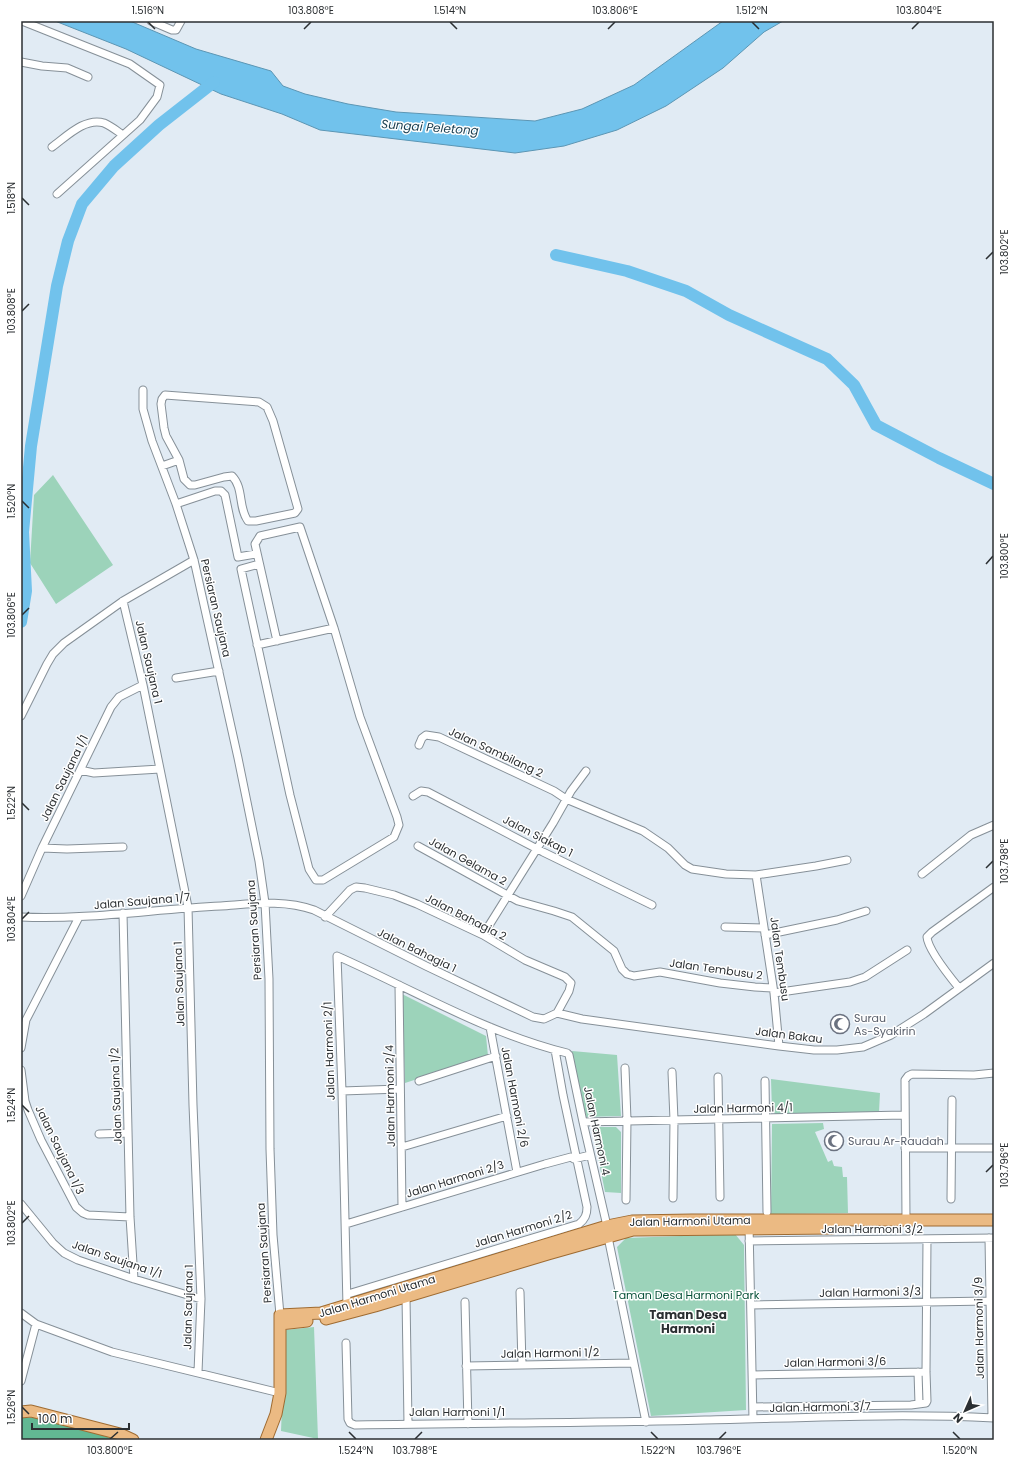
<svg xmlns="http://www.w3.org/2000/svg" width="1015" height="1461" viewBox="0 0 1015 1461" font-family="Poppins,sans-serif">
  <rect width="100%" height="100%" fill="#e1ebf4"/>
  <path fill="#9cd3ba" d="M 53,475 L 113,565 L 56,604 L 30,563 L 34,495 Z
    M 402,994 L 486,1036 L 488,1056 L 405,1083 Z
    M 572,1051 L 617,1055 L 621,1116 L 584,1117 Z
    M 771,1079 L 880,1093 L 879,1112 L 776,1115 L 772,1111 Z
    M 823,1123 L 824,1129 L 815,1132 L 828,1162 L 832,1160 L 834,1166 L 842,1167 L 843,1177 L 847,1177 L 848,1213 L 771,1214 L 772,1124 Z
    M 592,1127 L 616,1127 L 621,1132 L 621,1193 L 605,1192 Z
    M 735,1234 L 744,1245 L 746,1410 L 651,1416 L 617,1247 L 626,1238 Z
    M 314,1327 L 318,1439 L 281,1431 L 285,1330 Z"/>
  <path fill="#62b893" d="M 36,1417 L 72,1426 L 117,1440 L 21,1440 L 21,1418 Z"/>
  <path fill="#71c2ec" stroke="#5c96b4" d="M 55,21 L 130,21 L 196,49 L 271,71 L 283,86 L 305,94 L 348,104 L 396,112 L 535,121 L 582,109 L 634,85 L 723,21 L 783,21 L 764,32 L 723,68 L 666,106 L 617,130 L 564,146 L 515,153 L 320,130 L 282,114 L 221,94 L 126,49 Z"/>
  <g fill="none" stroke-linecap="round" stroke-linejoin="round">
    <path stroke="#71c2ec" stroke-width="12" d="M 556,255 L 627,271 L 686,291 L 729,315 L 827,359 L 854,385 L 876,425 L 939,458 L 994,484
      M 21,622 L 26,591 L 23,532 L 31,446 L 57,286 L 68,241 L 82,204 L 114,166 L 159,125 L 214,82"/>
    <defs>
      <path id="street" d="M 22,21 L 130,64 L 160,85 L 157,97 L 140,120 L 57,194
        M 151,21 L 172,30 L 176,30 L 181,21
        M 21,62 L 42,66 L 67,68 L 88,77
        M 52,147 C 66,137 85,117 104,123 C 111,126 117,131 123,135
        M 143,390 L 143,409 L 152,441 L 176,504 L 194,560 L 238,758 L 259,861 L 265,903 L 269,979 L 270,1149 L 273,1235 L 280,1315
        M 165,395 L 259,402 L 267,407 L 273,421 L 298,509 L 295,513 L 256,521 L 248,521 C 238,508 244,488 232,476 L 224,477 L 195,485 L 190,485 L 184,479 L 179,460 L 166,436 L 164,428 L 161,404 L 162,399 Z
        M 162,466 L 179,460
        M 176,504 L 215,491 L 221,491 L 225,495 L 238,557 L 256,554
        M 259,564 L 241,569 L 290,795 L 309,869 L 316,880 L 323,880 L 394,837 L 399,825 L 397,817 L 360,717 L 334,628 L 300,527 L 260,536 L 255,544 L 277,641
        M 123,601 L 143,685 L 188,907 L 193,1105 L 201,1299 L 198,1372
        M 257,645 L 334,628
        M 176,678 L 219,671
        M 21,716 L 47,664 L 53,654 L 64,643 L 123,601 L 194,560
        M 419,745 L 422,738 L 426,735 L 439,737 L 554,791 L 566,799 L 643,831 L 668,848 L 685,865 L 692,869 L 726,874 L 756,875 L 816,866 L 847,860
        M 80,770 L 94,773 L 160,769
        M 413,796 L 421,791 L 428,792 L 543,852 L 652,905
        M 418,846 L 518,901 L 554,911 L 572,917 L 614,951 L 622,969 L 627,974 L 634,976 L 660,972 L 720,983 L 755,987 L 773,988
        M 42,848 L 67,849 L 123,847
        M 922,874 L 971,835 L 994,825
        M 756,875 L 774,993 L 779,1046
        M 21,896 L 42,848 L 111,707 L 119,697 L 143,685
        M 123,913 L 130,1217 L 134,1279
        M 21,917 C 88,920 154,909 221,906 C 251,904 284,899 314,910 L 426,966 L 533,1017 L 544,1019 L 557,1013
        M 325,917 L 350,890 L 356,887 L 365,888 L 394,895 L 417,904 L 483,935 L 525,960 L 565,977 L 571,983 L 569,991 L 557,1013
        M 725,927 L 764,928
        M 483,935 L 553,823 L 571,791 L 586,771
        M 765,935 L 837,920 L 866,911
        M 399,985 L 402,1207
        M 959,988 C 950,977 928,950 927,937 L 932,932 L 994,887
        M 774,993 L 850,982 L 865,977 L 907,950
        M 557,1013 L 582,1019 L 779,1046 L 814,1050 L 837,1050 L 863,1047 L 891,1035 L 924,1014 L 994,963
        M 490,1027 L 517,1172
        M 21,1048 L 26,1020 L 79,917
        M 625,1068 L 627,1120 L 626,1200
        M 21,1070 L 25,1101 L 28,1110 L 41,1140 L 76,1207 L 83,1213 L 88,1215 L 130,1217
        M 672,1072 L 674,1120 L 673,1198
        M 718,1077 L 720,1197
        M 419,1081 L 496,1056
        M 765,1081 L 767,1212
        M 342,1091 L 400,1089
        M 583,1122 L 904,1115
        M 99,1134 L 128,1133
        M 402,1147 L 507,1116
        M 905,1148 L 994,1148
        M 951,1199 L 952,1100
        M 21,1204 L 53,1243 L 64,1253 L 78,1260 L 134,1279 L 201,1299
        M 906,1220 L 905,1080 L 908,1076 L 912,1074 L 974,1075 L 994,1073
        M 346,1224 L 545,1164 L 571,1157 L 574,1159 L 590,1155
        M 749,1225 L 753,1419
        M 608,1237 L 646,1422
        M 989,1238 L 992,1418
        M 749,1241 L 994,1238
        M 520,1292 L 522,1365
        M 348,1294 L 579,1224 C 585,1219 587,1215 587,1207 L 563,1095 L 555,1050
        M 406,1297 L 408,1424
        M 465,1302 L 468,1424
        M 751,1305 L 989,1301
        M 347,1307 L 342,1091 L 337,956 C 412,989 486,1033 567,1053 L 569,1055 L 583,1122 L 607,1226
        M 21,1313 L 36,1324 L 112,1352 L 280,1393
        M 346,1343 L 348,1419 L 350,1423 L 355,1425 C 472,1423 589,1423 705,1420 C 801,1418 898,1413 994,1418
        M 466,1366 L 633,1363
        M 918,1372 L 919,1404
        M 753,1375 L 926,1372
        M 21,1381 L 36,1324
        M 753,1407 L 911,1405 L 926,1403 L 927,1401 L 926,1372 L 927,1239"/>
      <path id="primary" d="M 326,1319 L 375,1306 L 548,1254 L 633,1230 L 833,1228
        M 280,1324 L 307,1321
        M 21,1412 L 31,1411 L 120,1434 L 133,1440
        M 266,1440 L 276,1414 L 280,1393 L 280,1315 L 321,1313 L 607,1226 L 632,1221 L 692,1220 L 994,1220"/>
    </defs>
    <use href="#street" stroke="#869098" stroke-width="9"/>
    <use href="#primary" stroke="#9f6b31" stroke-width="13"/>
    <use href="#street" stroke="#fff" stroke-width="7"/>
    <use href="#primary" stroke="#ebba83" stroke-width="11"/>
  </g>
  <path fill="none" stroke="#2b2f32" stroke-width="1.5" d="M 148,22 L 155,29M 450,22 L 457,29M 752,22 L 759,29M 304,29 L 311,22M 608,29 L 615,22M 912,29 L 919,22M 22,198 L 29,205M 986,259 L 993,252M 22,311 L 29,304M 22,501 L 29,508M 986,564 L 993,556M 22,615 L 29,608M 22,803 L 29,810M 986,868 L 993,861M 22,919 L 29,912M 22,1105 L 29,1112M 986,1172 L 993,1165M 22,1223 L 29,1216M 22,1407 L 29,1414M 349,1432 L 356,1439M 651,1432 L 658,1439M 953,1432 L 960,1439M 110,1439 L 118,1432M 415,1439 L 422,1432M 719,1439 L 726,1432"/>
  <defs>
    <symbol id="mosque-ring" viewBox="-11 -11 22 22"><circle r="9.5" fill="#fff" stroke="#6b7280" stroke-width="1.5"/><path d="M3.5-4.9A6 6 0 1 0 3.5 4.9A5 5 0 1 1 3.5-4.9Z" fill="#6b7280"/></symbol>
  </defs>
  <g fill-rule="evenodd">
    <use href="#mosque-ring" x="829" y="1013" width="22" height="22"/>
    <use href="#mosque-ring" x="823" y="1130" width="22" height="22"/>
  </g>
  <g text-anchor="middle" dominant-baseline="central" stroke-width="3" stroke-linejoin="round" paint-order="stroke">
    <g font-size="11" fill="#2b2f32" stroke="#fff">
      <text transform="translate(216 608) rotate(77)">Persiaran Saujana</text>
      <text transform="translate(149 662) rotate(77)">Jalan Saujana 1</text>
      <text transform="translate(496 752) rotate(25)">Jalan Sambilang 2</text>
      <text transform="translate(64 778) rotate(-64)">Jalan Saujana 1/1</text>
      <text transform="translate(538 836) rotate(27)">Jalan Siakap 1</text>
      <text transform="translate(468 861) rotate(29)">Jalan Gelama 2</text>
      <text transform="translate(142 901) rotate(-5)">Jalan Saujana 1/7</text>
      <text transform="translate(466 917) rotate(27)">Jalan Bahagia 2</text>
      <text transform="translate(254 930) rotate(-94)">Persiaran Saujana</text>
      <text transform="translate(417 950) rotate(26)">Jalan Bahagia 1</text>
      <text transform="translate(780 959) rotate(82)">Jalan Tembusu</text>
      <text transform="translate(716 969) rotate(8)">Jalan Tembusu 2</text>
      <text transform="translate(179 984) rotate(-92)">Jalan Saujana 1</text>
      <text transform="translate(789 1035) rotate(7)">Jalan Bakau</text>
      <text transform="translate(329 1051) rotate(-92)">Jalan Harmoni 2/1</text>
      <text transform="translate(116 1096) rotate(-92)">Jalan Saujana 1/2</text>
      <text transform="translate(390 1096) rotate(-91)">Jalan Harmoni 2/4</text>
      <text transform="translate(515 1097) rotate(79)">Jalan Harmoni 2/6</text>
      <text transform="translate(743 1108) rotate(-1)">Jalan Harmoni 4/1</text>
      <text transform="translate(597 1131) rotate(78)">Jalan Harmoni 4</text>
      <text transform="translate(60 1150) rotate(64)">Jalan Saujana 1/3</text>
      <text transform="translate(455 1179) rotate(-17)">Jalan Harmoni 2/3</text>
      <text transform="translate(690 1221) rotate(-1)">Jalan Harmoni Utama</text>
      <text transform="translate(523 1229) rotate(-17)">Jalan Harmoni 2/2</text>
      <text x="872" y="1229">Jalan Harmoni 3/2</text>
      <text transform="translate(264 1253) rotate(-94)">Persiaran Saujana</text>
      <text transform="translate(117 1259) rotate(19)">Jalan Saujana 1/1</text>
      <text transform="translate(870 1292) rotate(-1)">Jalan Harmoni 3/3</text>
      <text transform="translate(377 1296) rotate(-17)">Jalan Harmoni Utama</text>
      <text transform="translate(188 1307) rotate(-89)">Jalan Saujana 1</text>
      <text transform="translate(979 1328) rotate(-91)">Jalan Harmoni 3/9</text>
      <text transform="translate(550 1353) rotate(-1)">Jalan Harmoni 1/2</text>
      <text transform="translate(835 1362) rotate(-1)">Jalan Harmoni 3/6</text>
      <text transform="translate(820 1407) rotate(-1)">Jalan Harmoni 3/7</text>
      <text x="457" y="1412">Jalan Harmoni 1/1</text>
    </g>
    <g font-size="11" fill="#5b616d" stroke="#fff" text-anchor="start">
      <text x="854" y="1018">Surau<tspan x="854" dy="13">As-Syakirin</tspan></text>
      <text x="848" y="1141">Surau Ar-Raudah</text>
    </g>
    <g font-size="11" fill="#075038" stroke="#fff">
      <text x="686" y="1295">Taman Desa Harmoni Park</text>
    </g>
    <g font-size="12" font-style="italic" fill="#183c4e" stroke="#fff">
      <text transform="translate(430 127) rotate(4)">Sungai Peletong</text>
    </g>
    <g font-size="12" font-weight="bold" fill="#2b2f32" stroke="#fff">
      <text x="688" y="1314">Taman Desa<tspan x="688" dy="14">Harmoni</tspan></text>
    </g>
  </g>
  <rect width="1015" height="1461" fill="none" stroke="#ffffff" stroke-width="44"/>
  <g transform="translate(965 1411) rotate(225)" stroke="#ffffff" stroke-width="3" paint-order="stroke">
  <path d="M0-3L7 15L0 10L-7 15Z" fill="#2b2f32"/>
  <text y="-6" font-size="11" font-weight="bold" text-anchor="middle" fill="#2b2f32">N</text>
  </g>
  <path d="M32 1423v6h97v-6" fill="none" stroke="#2b2f32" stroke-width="2"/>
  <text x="38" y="1423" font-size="12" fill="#2b2f32" stroke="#ffffff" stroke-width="3" paint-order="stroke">100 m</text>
  <rect x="22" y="22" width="971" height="1417" fill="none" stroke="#2b2f32" stroke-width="1.5"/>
  <g font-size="10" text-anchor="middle" fill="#2b2f32">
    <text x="148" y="14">1.516°N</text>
    <text x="311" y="14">103.808°E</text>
    <text x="450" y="14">1.514°N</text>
    <text x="615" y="14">103.806°E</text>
    <text x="752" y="14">1.512°N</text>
    <text x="919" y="14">103.804°E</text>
    <text transform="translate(11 198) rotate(-90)" y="4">1.518°N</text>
    <text transform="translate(1004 252) rotate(-90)" y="4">103.802°E</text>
    <text transform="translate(11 311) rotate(-90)" y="4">103.808°E</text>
    <text transform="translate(11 501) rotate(-90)" y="4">1.520°N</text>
    <text transform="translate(1004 556) rotate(-90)" y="4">103.800°E</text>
    <text transform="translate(11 615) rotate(-90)" y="4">103.806°E</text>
    <text transform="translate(11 803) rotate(-90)" y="4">1.522°N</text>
    <text transform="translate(1004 861) rotate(-90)" y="4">103.798°E</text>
    <text transform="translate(11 919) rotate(-90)" y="4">103.804°E</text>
    <text transform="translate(11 1105) rotate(-90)" y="4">1.524°N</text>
    <text transform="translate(1004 1165) rotate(-90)" y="4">103.796°E</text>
    <text transform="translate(11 1223) rotate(-90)" y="4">103.802°E</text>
    <text transform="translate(11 1407) rotate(-90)" y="4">1.526°N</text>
    <text x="110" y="1454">103.800°E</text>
    <text x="356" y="1454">1.524°N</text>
    <text x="415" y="1454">103.798°E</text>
    <text x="658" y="1454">1.522°N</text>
    <text x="719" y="1454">103.796°E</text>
    <text x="960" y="1454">1.520°N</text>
  </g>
</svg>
